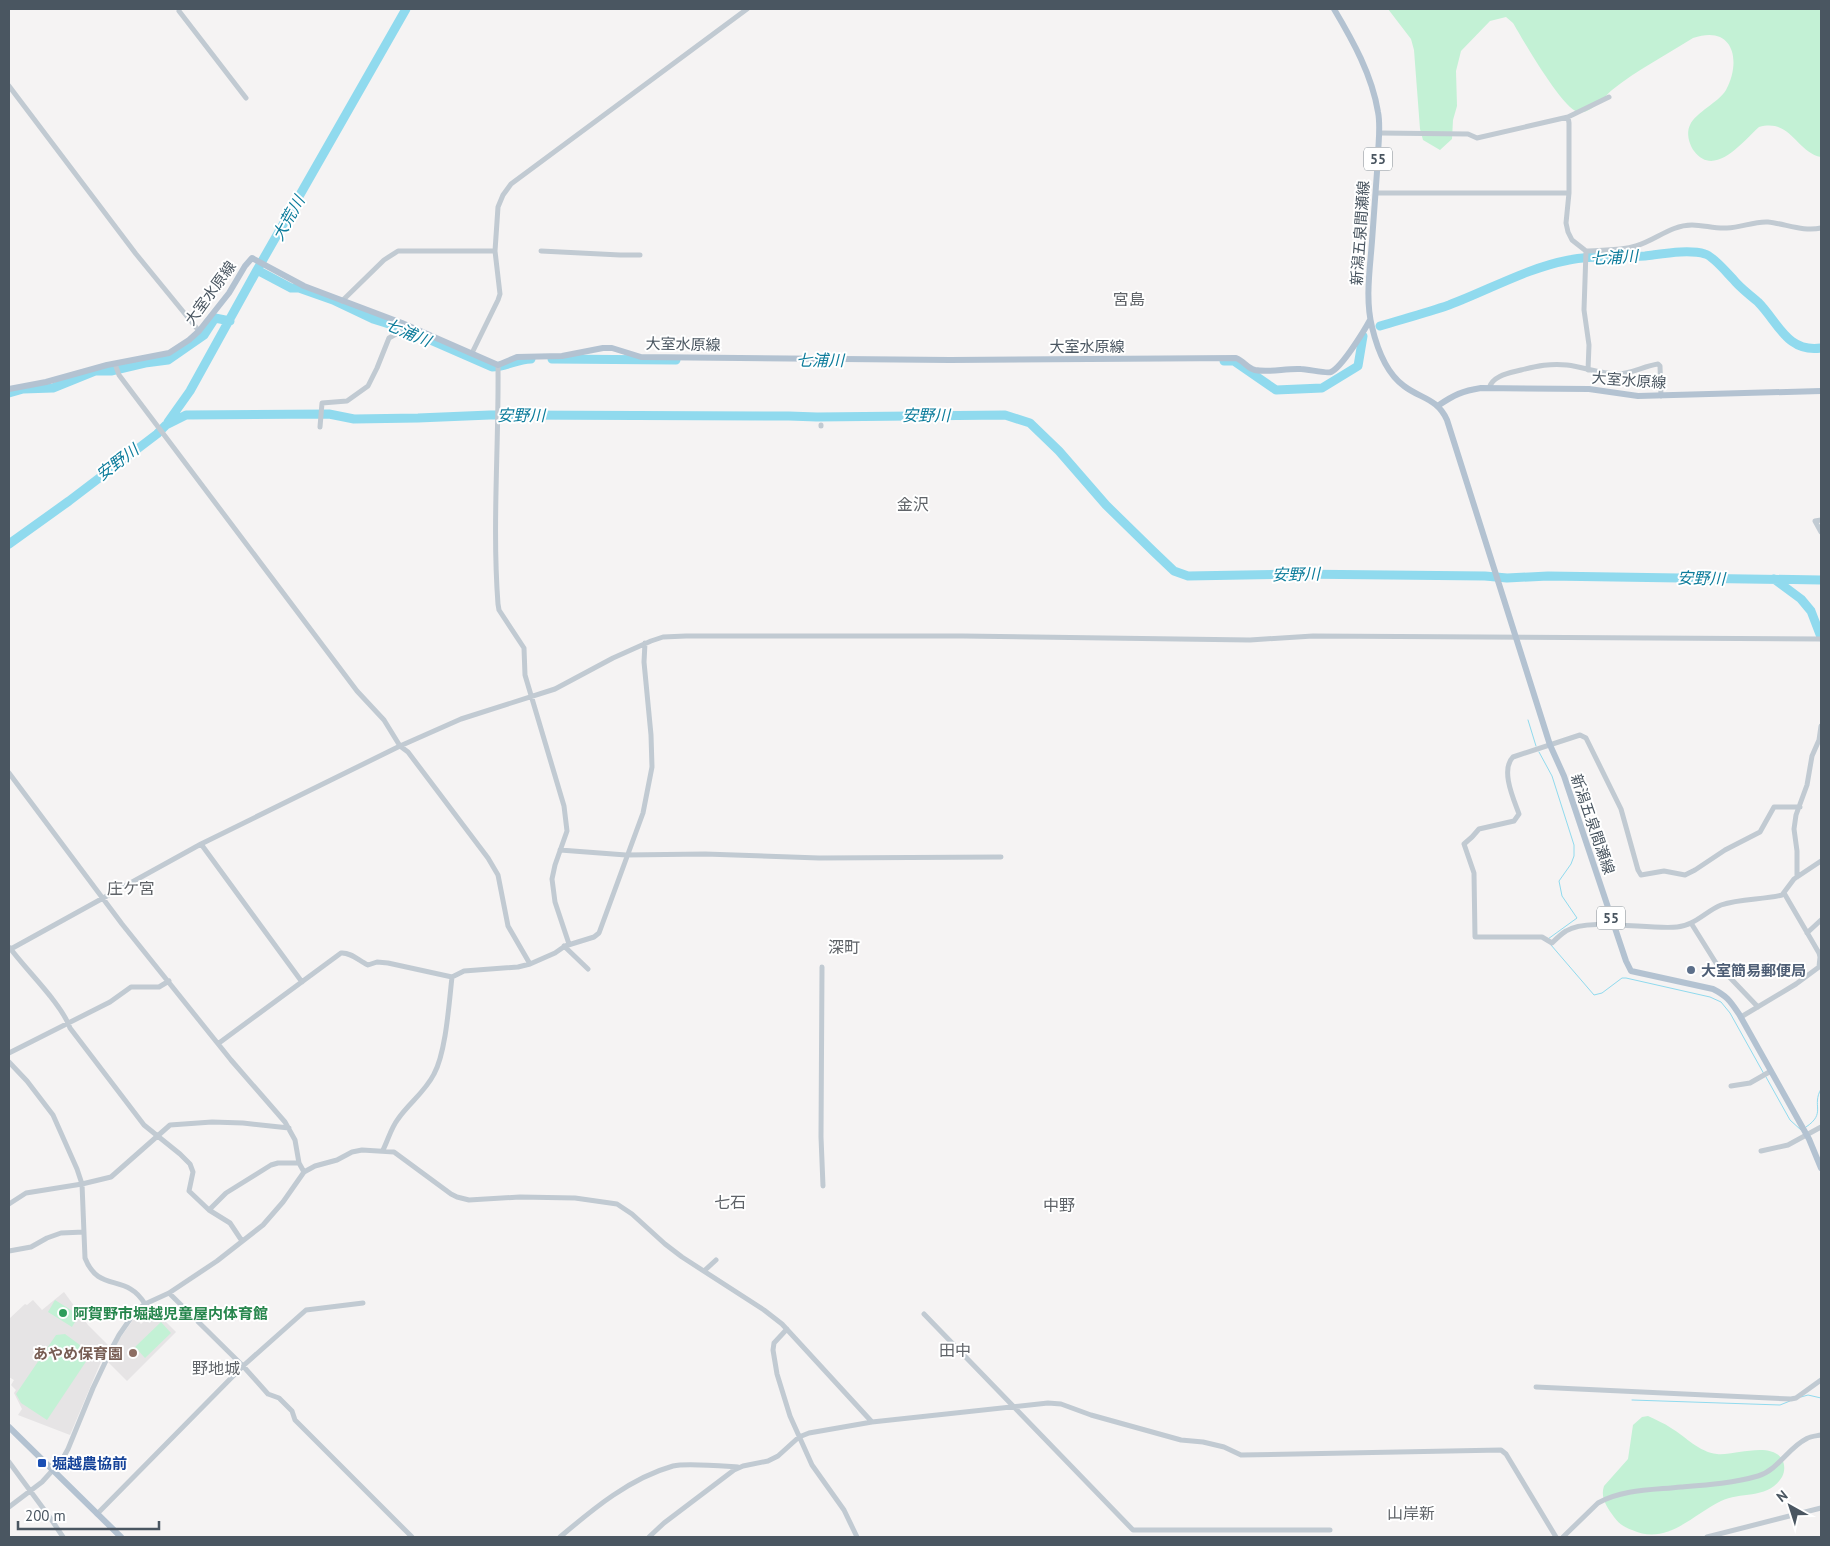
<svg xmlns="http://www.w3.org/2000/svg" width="1830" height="1546" viewBox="0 0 1830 1546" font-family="'PT Sans','Noto Sans JP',sans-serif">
  <rect width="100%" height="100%" fill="#f5f3f3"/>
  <path fill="#e6e4e5" d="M 64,1292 L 88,1325 L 108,1345 L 70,1435 L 18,1415 L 22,1409 L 14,1393 L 16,1390 L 11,1385 L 14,1380 L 9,1377 L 9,1319 L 25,1304 L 27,1305 L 33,1300 L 42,1310 Z
    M 155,1311 L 176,1332 L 127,1381 L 108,1362 L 116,1344 L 135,1317 L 141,1324 Z"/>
  <path fill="#c3f1d5" d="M 1388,9 L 1821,9 L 1821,157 C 1796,152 1791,118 1759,127 C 1744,140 1715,179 1694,151 C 1689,144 1686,133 1690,125 C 1696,112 1718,103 1726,90 C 1742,60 1733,24 1693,38 C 1666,55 1637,70 1612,90 C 1604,97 1590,115 1578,112 C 1562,108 1523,40 1513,23 L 1506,17 L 1490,21 L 1461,51 L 1456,71 L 1457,106 L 1453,120 L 1452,139 L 1440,150 L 1423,140 L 1420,129 L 1414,50 L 1411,39 Z
    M 55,1300 L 79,1315 L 72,1327 L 48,1312 Z
    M 161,1322 L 171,1333 L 145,1358 L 135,1347 Z
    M 65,1334 L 84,1348 L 87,1360 L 47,1420 L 21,1403 L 16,1394 L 56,1335 Z
    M 1648,1416 C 1656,1420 1664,1423 1671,1428 C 1686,1437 1699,1452 1717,1454 C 1734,1456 1770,1441 1782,1459 C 1785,1465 1785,1471 1782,1477 C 1768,1500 1741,1491 1721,1501 C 1692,1515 1667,1546 1632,1530 C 1624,1527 1619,1524 1614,1517 C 1607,1507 1600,1498 1604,1486 L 1628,1459 L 1633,1425 L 1642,1417 Z"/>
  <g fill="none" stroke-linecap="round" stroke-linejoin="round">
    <path stroke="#90daee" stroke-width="1" d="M 1528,720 L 1536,746
      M 1539,752 L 1552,776 L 1574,845 L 1574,856 L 1571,864 L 1559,881 L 1562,896 L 1577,918 L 1548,939
      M 1551,945 L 1594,995 L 1602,993 L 1622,978 L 1626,978 L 1710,997 L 1721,1002 L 1730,1013 L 1764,1074
      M 1766,1077 L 1790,1120 L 1801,1130
      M 1806,1127 C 1827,1113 1811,1106 1821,1089
      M 1801,1397 L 1808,1395 L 1821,1398
      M 1632,1400 L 1780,1405 L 1790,1401"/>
    <path stroke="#90daee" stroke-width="9" d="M 257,270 L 291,288 L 299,288 L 333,300 L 373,319 L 405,329 L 492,367 C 506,367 517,359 531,359
      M 1380,326 C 1403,319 1426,313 1449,305 C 1489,290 1527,268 1569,260 C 1594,255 1620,258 1645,256 C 1662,254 1688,249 1705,254 C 1713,256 1727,273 1733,279 C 1740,288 1749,294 1758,302 C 1778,322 1787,353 1821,348
      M 552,359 L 676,360
      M 1224,361 L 1234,361 L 1276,390 L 1322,388 L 1358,366 L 1363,336
      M 9,393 L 23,389 L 53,388 L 95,371 L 111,371 L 145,363 L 168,360 L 204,335 L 215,318 L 230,321
      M 168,422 L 190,391 L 257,270 L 406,9
      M 9,544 L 69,501 L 157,434 L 166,425 L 186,415 L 329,414 L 354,419 L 418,418 L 490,415 L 789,416 L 817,417 L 1005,415 L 1030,423 L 1059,451 L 1106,505 L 1153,551 L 1174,571 L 1188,576 L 1293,574 L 1485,576 L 1507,578 L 1548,576 L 1821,580
      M 1774,579 L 1801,599 L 1811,611 L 1821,637"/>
    <path stroke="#c1cad2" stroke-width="5" d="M 179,11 L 246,98
      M 9,86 L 136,254 L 199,331
      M 1568,117 L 1569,123 L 1569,193 L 1566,223 L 1568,232 L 1572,240 L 1586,251 C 1602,250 1620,251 1636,246 C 1656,240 1671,225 1692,225 C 1704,225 1715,229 1727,228 C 1741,228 1754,221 1768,222 C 1786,224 1804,232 1821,228
      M 1380,133 L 1468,134 L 1477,138 L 1568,117 L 1609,97
      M 1376,193 L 1569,193
      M 541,251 L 620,255 L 640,255
      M 1586,251 L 1584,310 L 1589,345 L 1588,370
      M 342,301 L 384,260 L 398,251 L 495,251
      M 472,353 L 498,300 L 500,294 L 495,251 L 498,207 L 503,195 L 511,184 L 747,9
      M 115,364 L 119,375 L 357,691 L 384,720 L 400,746 L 408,752 L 488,858 L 498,875 L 508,926 L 530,964
      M 498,365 C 499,444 492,525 498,604 L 499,610 L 524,648 L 525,675 L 564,806 L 567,831 L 555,865 L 552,879 L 555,902 L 569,944
      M 1489,388 C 1493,375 1510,373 1521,370 C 1537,366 1551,363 1567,365 C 1584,367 1600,374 1617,374 C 1631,374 1644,366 1658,364 L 1660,366 L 1661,396
      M 821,425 L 821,426
      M 320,427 L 322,403 L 347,401 L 368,386 L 377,368 L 389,338 L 398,333 L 402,323
      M 1821,520 L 1815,521 L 1821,532
      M 9,773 L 122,924 L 231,1060 L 285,1122 L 295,1140 L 299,1163 L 304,1172
      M 1800,807 L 1774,807 L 1760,832 L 1725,850 L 1695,870 L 1685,875 L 1664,871 L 1641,875 L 1638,870 L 1621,809 L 1586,738 L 1580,735 L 1513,757 C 1500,770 1514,800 1519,814 L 1514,821 L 1479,829 L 1472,837 L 1464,844 L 1474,873 L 1475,937 L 1542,937 L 1552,943 C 1556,939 1561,934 1566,931 C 1588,917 1649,930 1677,927 C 1694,926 1706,911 1721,905 C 1741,898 1762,900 1782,895 L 1794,879 L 1821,861
      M 201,844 L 302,982
      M 560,850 L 626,855 L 705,854 L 819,858 L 1001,857
      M 1797,877 L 1797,851 L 1794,829 L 1796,815 L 1807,785 L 1812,756 L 1819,740 L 1821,726
      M 1691,923 L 1716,963 L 1758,1007
      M 1807,933 L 1821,920
      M 564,946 L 588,969
      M 10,948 C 26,970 62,1004 70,1028 L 144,1125 L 180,1154 L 190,1164 L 193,1172 L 189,1191 L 209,1210 L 230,1223 L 242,1241
      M 9,950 L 201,844 L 400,746 L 461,719 L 555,689 L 613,658 L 651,641 L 663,637 L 686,636 L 963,636 L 1250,640 L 1313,636 L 1821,639
      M 822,967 L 821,1137 L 823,1186
      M 1741,1017 L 1796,984 L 1819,967 L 1820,957 L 1819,953 L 1784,893
      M 219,1043 L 341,953 C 351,952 359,961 368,965 L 377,962 L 388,963 L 452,977 L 464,971 L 518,967 L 530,964 L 555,953 L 565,946 L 594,937 L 599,933 L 643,813 L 652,767 L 651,735 L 644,662 L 645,643
      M 9,1053 L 110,1002 L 131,987 L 159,987 L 169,981
      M 9,1062 L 27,1081 L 53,1115 L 77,1169 L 82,1184 L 85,1258 C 99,1294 126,1272 145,1304
      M 1731,1086 L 1750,1083 L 1771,1071
      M 383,1150 C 388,1140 391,1128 398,1119 C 409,1103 425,1092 434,1074 C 446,1052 449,1003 452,977
      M 1761,1151 L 1788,1145 L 1821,1127
      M 9,1204 L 26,1193 L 82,1184 L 111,1177 L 170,1125 L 212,1122 L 243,1123 L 289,1128
      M 209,1210 L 226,1193 L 271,1165 L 278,1163 L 299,1163
      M 9,1251 L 31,1247 L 47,1238 L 61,1233 L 84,1232
      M 704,1271 L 716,1260
      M 169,1293 L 243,1366 L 268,1394 L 279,1398 L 292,1411 L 295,1420 L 412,1537
      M 924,1314 L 1133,1530 L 1330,1530
      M 787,1329 L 774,1343 L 773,1350 L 777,1374 L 790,1416 L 812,1465 L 844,1510 L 857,1537
      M 1536,1387 L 1791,1399 L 1796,1398 L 1821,1380
      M 9,1462 L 51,1519 L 63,1537
      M 9,1507 L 42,1482 L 62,1460 L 68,1449 L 93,1388 L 112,1348 L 119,1335 L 135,1312 L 145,1304 L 169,1293 L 217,1261 L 263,1225 L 283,1202 L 304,1172 L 315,1166 L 337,1160 L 352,1152 L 362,1150 L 394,1152 L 451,1194 L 457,1197 L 469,1200 L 520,1197 L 575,1198 L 617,1204 L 632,1214 L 665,1244 L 682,1257 L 764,1310 L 782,1324 L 872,1422
      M 97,1514 L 243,1366 L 306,1310 L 363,1303
      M 560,1537 C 593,1509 630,1478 673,1466 C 686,1463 722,1466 738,1467
      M 649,1537 L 664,1523 L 734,1470 L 743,1466 L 768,1461 L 778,1456 L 799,1437 L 809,1433 L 872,1422 L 1048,1403 L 1061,1404 L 1091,1415 L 1181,1440 L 1203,1442 L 1224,1447 L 1241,1455 L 1501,1450 L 1506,1454 L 1556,1537
      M 1563,1537 L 1598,1503 C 1623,1489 1654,1490 1681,1487 C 1706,1485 1734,1483 1758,1476 C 1778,1470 1788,1448 1806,1439 C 1811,1436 1816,1436 1821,1435
      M 1707,1537 L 1821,1508"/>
    <path stroke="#b3c2d1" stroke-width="6" d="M 1334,9 C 1353,41 1372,75 1378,112 C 1381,127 1378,143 1378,158 C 1376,185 1374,213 1372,241 C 1370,269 1365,299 1372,327 C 1377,348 1386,373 1404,386 C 1421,399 1437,398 1447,420 L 1550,745 L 1564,776 L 1626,961 L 1631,971 L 1713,989 C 1727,996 1730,1001 1739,1014 L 1809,1139 L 1821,1168
      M 9,389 L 46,382 L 107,365 L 169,353 L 189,340 L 199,331 L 229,293 L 245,266 L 252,258 L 304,286 L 402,323 L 498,365 L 517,357 L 562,356 L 603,348 L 612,348 L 641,357 L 950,360 L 1236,358 C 1244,361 1247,368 1255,370 C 1269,373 1286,368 1301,369 C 1308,369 1327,374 1331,372 C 1342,367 1364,331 1370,320
      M 1439,405 C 1454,395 1462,391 1481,388 L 1589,389 L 1638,396 L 1821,391
      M 9,1427 L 121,1537"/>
  </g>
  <circle fill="#5c6f8a" stroke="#fff" stroke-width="2" cx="1691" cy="970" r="5"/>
  <circle fill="#2e9e5b" stroke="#fff" stroke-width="2" cx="63" cy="1313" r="5"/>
  <circle fill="#8d6e63" stroke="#fff" stroke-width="2" cx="133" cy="1353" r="5"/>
  <rect fill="#1a4fb4" stroke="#fff" stroke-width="2" x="37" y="1458" width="10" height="10" rx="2.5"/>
  <g text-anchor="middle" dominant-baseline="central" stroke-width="4" stroke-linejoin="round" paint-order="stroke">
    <g fill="#fff" stroke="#808990" stroke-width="1">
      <rect x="1364" y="147.5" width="28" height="23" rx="4"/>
      <rect x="1597" y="906.5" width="28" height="23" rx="4"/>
    </g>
    <g font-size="14" font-weight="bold" fill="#4a5661">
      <text x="1378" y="159">55</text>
      <text x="1611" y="918">55</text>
    </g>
    <g font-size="15" fill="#4a5661" stroke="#fff">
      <text transform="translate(1360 233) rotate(-86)">新潟五泉間瀬線</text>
      <text transform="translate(210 293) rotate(-54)">大室水原線</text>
      <text transform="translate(683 344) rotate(1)">大室水原線</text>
      <text x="1087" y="346">大室水原線</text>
      <text transform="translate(1629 380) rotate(4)">大室水原線</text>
      <text transform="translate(1593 824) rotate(71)">新潟五泉間瀬線</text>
    </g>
    <g font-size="15" font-weight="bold" fill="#4e5e75" stroke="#fff" text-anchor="start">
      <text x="1701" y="970">大室簡易郵便局</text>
    </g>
    <g font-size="15" font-weight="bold" fill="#27864d" stroke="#fff" text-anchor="start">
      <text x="73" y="1313">阿賀野市堀越児童屋内体育館</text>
    </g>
    <g font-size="15" font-weight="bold" fill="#785e54" stroke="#fff" text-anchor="end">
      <text x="123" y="1353">あやめ保育園</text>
    </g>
    <g font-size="15" font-weight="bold" fill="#164399" stroke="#fff" text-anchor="start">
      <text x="52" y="1463">堀越農協前</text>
    </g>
    <g font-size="16" font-style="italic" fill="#0c7c9b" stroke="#fff">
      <text transform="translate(288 218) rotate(-61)">大荒川</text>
      <text transform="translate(1614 257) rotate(-3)">七浦川</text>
      <text transform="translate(408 332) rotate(23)">七浦川</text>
      <text x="820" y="360">七浦川</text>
      <text x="521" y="415">安野川</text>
      <text x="926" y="415">安野川</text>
      <text transform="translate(117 462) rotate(-37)">安野川</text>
      <text transform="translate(1296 574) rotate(-1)">安野川</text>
      <text transform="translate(1701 578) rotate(1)">安野川</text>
    </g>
    <g font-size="16" fill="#5f6368" stroke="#fff">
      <text x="1129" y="299">宮島</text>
      <text x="913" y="504">金沢</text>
      <text x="131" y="888">庄ケ宮</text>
      <text x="844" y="947">深町</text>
      <text x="730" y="1202">七石</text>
      <text x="1059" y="1205">中野</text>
      <text x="955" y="1350">田中</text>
      <text x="216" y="1368">野地城</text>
      <text x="1411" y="1513">山岸新</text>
    </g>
  </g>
  <rect width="1830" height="1546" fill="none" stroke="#4a5661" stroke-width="20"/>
  <g transform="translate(1790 1506) rotate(321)" stroke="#ffffff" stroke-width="4" paint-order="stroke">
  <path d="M0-4L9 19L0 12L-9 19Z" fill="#4a5661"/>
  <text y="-8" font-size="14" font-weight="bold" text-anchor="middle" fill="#4a5661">N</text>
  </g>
  <path d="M18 1521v8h141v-8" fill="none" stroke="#4a5661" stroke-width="2.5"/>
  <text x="25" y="1521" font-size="15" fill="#4a5661" stroke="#ffffff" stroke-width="4" paint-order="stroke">200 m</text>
</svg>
